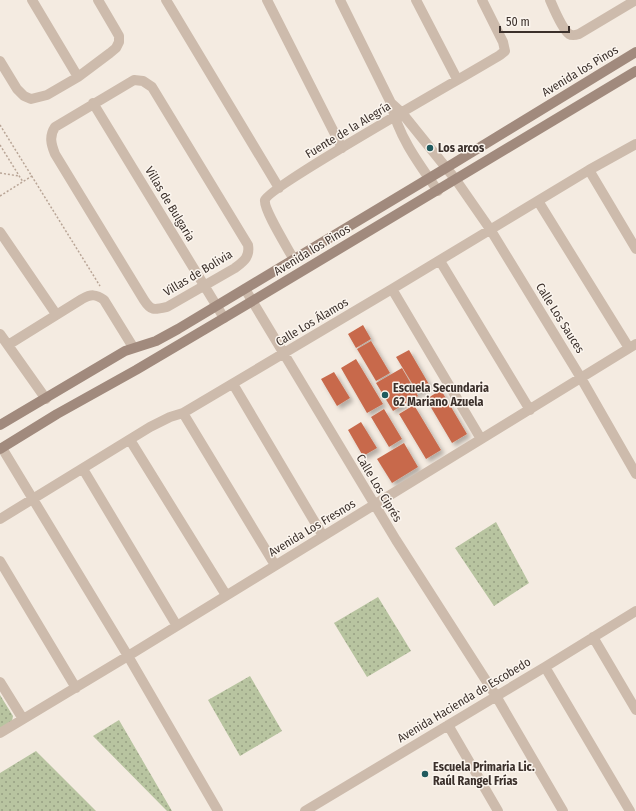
<svg xmlns="http://www.w3.org/2000/svg" width="636" height="811" viewBox="0 0 636 811" font-family="'Fira Sans Condensed',sans-serif">
  <defs>
    <pattern id="grass-dots" width="8" height="8" patternUnits="userSpaceOnUse"><rect width="8" height="8" fill="#b8c4a0"/><path d="M2 2h.1M6 6h.1" fill="none" stroke="#97a083" stroke-width="1.8" stroke-linecap="round"/></pattern>
    <filter id="shadow"><feDropShadow dx="3.5" dy="3.5" stdDeviation="2" flood-color="#0004"/></filter>
  </defs>
  <rect width="100%" height="100%" fill="#f4ebe1"/>
  <path fill="url(#grass-dots)" d="M 496,522 L 529,583 L 494,606 L 455,548 Z
    M 378,597 L 411,651 L 367,677 L 334,623 Z
    M 250,676 L 282,731 L 240,756 L 208,700 Z
    M 0,695 L 13,716 L 12,721 L 0,728 Z
    M 119,720 L 172,811 L 167,811 L 93,736 Z
    M 36,751 L 96,811 L 0,811 L 0,773 Z"/>
  <path fill="#c8694b" filter="url(#shadow)" d="M 363,325 L 371,339 L 356,348 L 348,334 Z
    M 371,341 L 390,373 L 376,381 L 357,349 Z
    M 409,350 L 430,386 L 418,393 L 396,357 Z
    M 356,359 L 383,404 L 367,413 L 341,368 Z
    M 402,368 L 418,396 L 393,411 L 376,383 Z
    M 334,372 L 350,398 L 337,406 L 321,379 Z
    M 441,390 L 467,434 L 452,443 L 426,399 Z
    M 414,405 L 441,450 L 426,459 L 399,414 Z
    M 384,409 L 402,439 L 389,447 L 371,417 Z
    M 361,422 L 377,448 L 363,456 L 348,430 Z
    M 404,443 L 418,467 L 392,483 L 377,459 Z"/>
  <g fill="none" stroke-linecap="round" stroke-linejoin="round">
    <path stroke="#b9a596" stroke-width="1.5" stroke-dasharray="2 2" stroke-linecap="butt" d="M 0,125 L 100,286
      M 0,145 L 23,182
      M 0,173 L 19,176
      M 0,196 L 32,176"/>
    <path stroke="#cdbbac" stroke-width="10" d="M 32,0 L 78,77
      M 166,0 L 279,188
      M 267,0 L 342,148
      M 340,0 L 391,103 C 398,136 419,164 438,191
      M 416,0 L 457,79
      M 550,0 C 554,9 562,29 569,34 C 572,36 576,35 579,34 L 636,0
      M 0,61 L 17,89 L 24,96 L 31,99 L 47,95 L 78,77 L 110,53 L 116,48 L 119,42 L 119,36 L 115,29 L 98,0
      M 134,80 L 143,81 L 152,87 L 248,245 C 250,257 244,261 235,268 L 167,307 C 154,310 151,311 144,300 L 55,154 C 51,144 49,136 55,127 Z
      M 93,103 L 224,318
      M 391,103 L 402,113 L 456,180 L 490,229 L 581,378 L 636,474
      M 589,170 L 636,249
      M 538,201 L 629,348
      M 0,232 L 56,314
      M 294,260 C 289,250 263,209 265,200 C 269,186 473,72 500,55 L 505,51 L 503,42 L 482,0
      M 440,261 L 530,410
      M 245,289 L 396,540 L 496,696 L 563,811
      M 392,289 L 481,439
      M 0,334 L 46,399
      M 8,345 L 82,299 C 91,294 96,294 104,300 L 133,347
      M 233,384 L 323,536
      M 183,413 L 275,565
      M 130,440 L 226,595
      M 2,448 L 128,656 L 218,811
      M 83,469 L 177,626
      M 0,519 L 150,427 L 170,417 L 183,413 L 392,289 L 589,170 L 636,144
      M 0,561 L 76,688
      M 593,637 L 636,710
      M 545,667 L 630,811
      M 0,682 L 23,719
      M 448,725 L 498,811
      M 0,733 L 128,656 L 636,344
      M 305,811 L 545,667 L 636,611"/>
    <path stroke="#a18a7d" stroke-width="10" d="M 0,425 L 125,351 L 156,341 L 178,329 L 446,168 L 636,52
      M 0,449 L 57,414 L 136,370 L 224,318 L 636,71"/>
  </g>
  <g fill="#1f5a5e" stroke="#fbf5ee" stroke-width="1.5">
    <circle cx="430" cy="148" r="4"/>
    <circle cx="385" cy="395" r="4"/>
    <circle cx="425" cy="774" r="4"/>
  </g>
  <g text-anchor="middle" dominant-baseline="central" stroke-width="3" stroke-linejoin="round" paint-order="stroke">
    <g font-size="12" fill="#3b302b" stroke="#fbf5ee">
      <text transform="translate(580 71) rotate(-31)">Avenida los Pinos</text>
      <text transform="translate(348 130) rotate(-31)">Fuente de la Alegría</text>
      <text transform="translate(170 204) rotate(59)">Villas de Bulgaria</text>
      <text transform="translate(312 250) rotate(-31)">Avenida los Pinos</text>
      <text transform="translate(198 273) rotate(-31)">Villas de Bolivia</text>
      <text transform="translate(560 318) rotate(58)">Calle Los Sauces</text>
      <text transform="translate(312 322) rotate(-31)">Calle Los Álamos</text>
      <text transform="translate(379 488) rotate(59)">Calle Los Ciprés</text>
      <text transform="translate(312 528) rotate(-31)">Avenida Los Fresnos</text>
      <text transform="translate(464 700) rotate(-31)">Avenida Hacienda de Escobedo</text>
    </g>
    <g font-size="12" font-weight="bold" fill="#3b302b" stroke="#fbf5ee" text-anchor="start">
      <text x="438" y="148">Los arcos</text>
      <text x="393" y="388">Escuela Secundaria<tspan x="393" dy="14">62 Mariano Azuela</tspan></text>
      <text x="433" y="767">Escuela Primaria Lic.<tspan x="433" dy="14">Raúl Rangel Frías</tspan></text>
    </g>
  </g>
  <path d="M500 26v6h69v-6" fill="none" stroke="#3b302b" stroke-width="2"/>
  <text x="506" y="26" font-size="12" fill="#3b302b" stroke="#fbf5ee" stroke-width="3" paint-order="stroke">50 m</text>
</svg>
